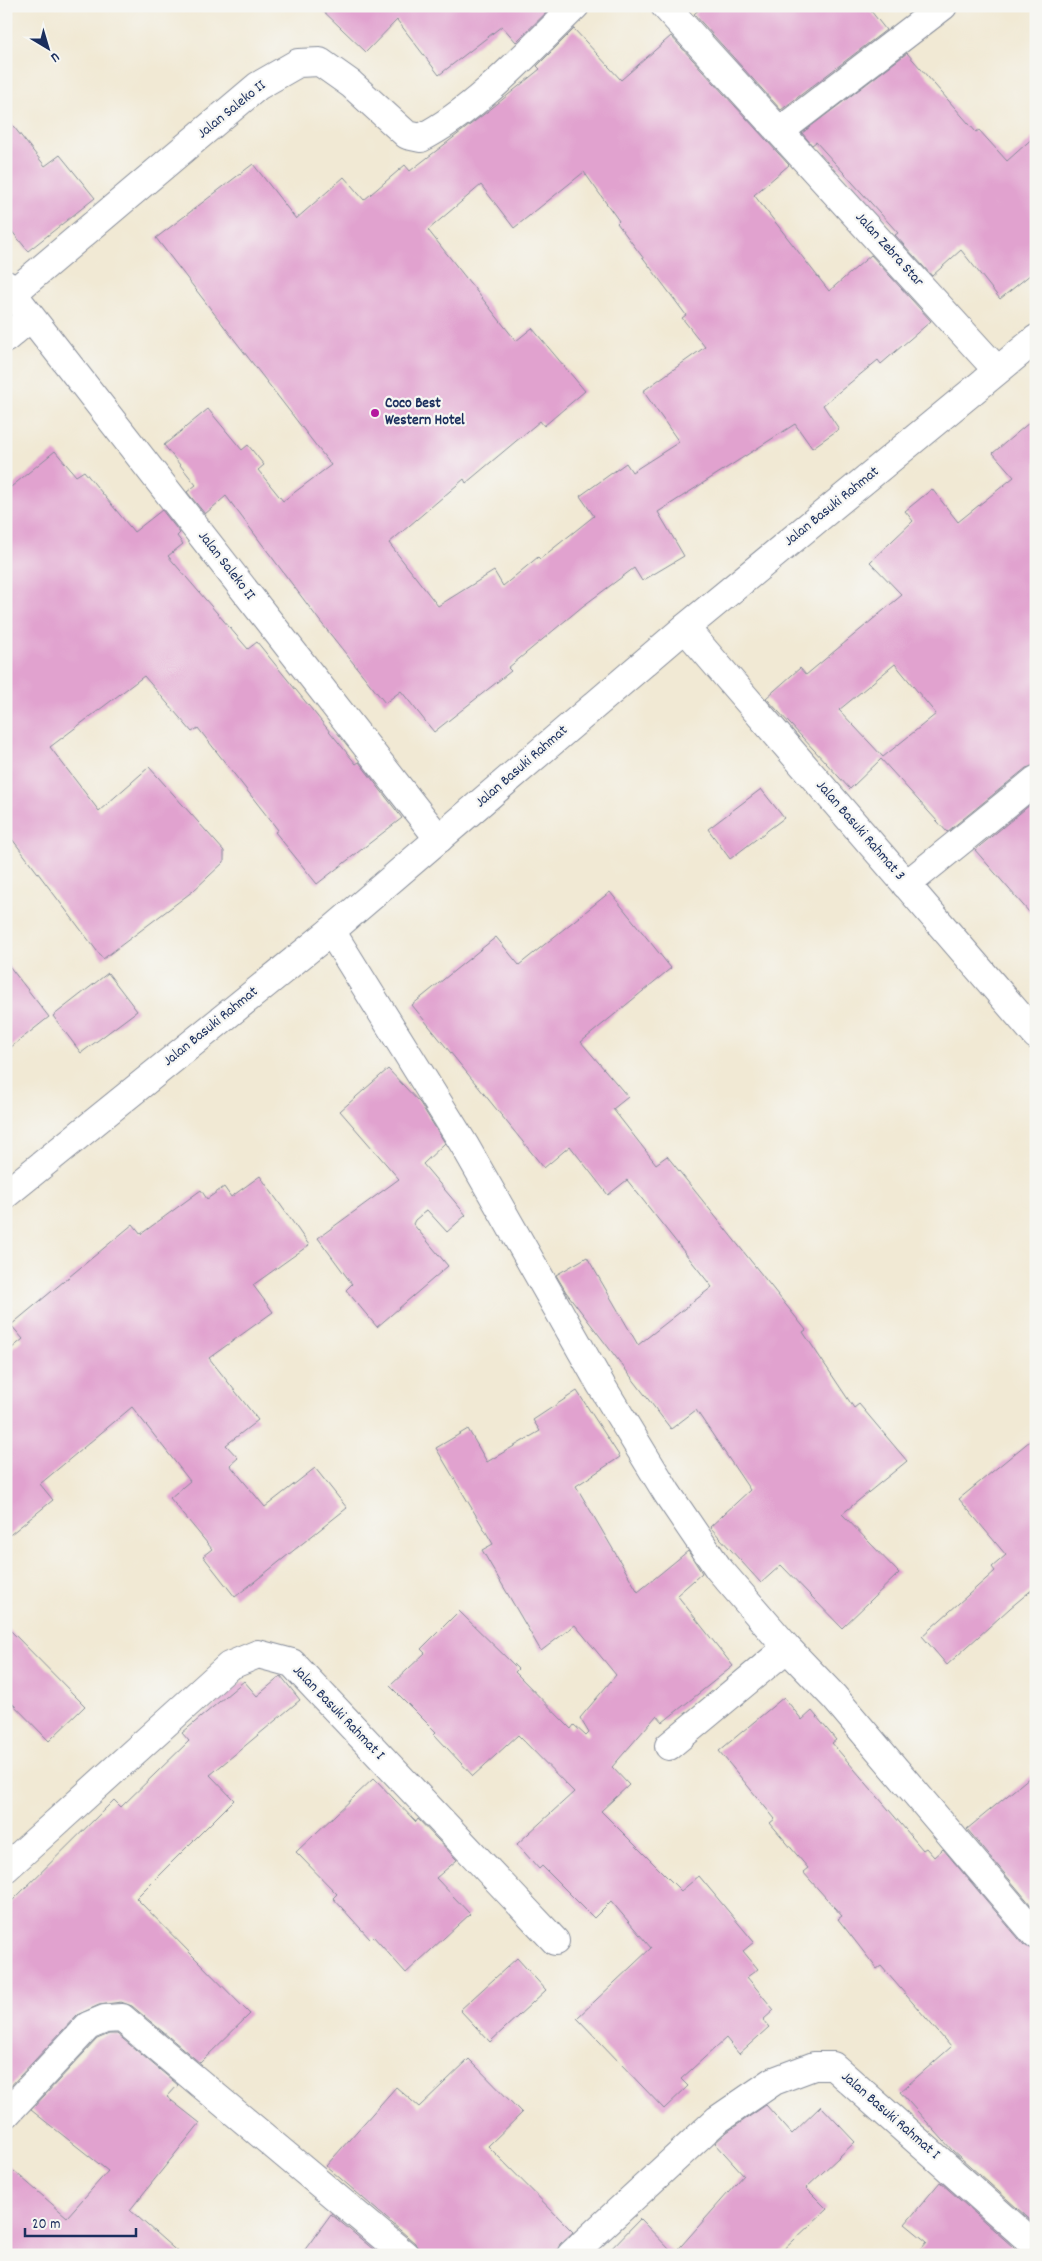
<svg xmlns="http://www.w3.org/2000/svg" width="1042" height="2261" viewBox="0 0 1042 2261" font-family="Dekko,sans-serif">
  <rect width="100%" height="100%" fill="#f6f6f2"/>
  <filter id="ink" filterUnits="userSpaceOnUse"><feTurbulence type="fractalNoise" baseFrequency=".02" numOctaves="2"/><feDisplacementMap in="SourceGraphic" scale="10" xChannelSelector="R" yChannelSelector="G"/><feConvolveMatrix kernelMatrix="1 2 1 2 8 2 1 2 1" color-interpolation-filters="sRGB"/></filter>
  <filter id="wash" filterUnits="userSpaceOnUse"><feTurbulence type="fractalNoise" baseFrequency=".0096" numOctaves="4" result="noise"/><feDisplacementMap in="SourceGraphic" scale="20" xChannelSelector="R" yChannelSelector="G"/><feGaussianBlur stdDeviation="1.12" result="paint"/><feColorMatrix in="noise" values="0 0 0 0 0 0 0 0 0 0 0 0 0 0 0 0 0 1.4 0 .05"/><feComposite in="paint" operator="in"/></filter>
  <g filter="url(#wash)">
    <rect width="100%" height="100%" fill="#f1e9d4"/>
    <g id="blocks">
      <path fill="#e1a2cf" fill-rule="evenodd" d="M 318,6 L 553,6 L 516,42 L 502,26 L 439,75 L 397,20 L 366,52 Z
        M 703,6 L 867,6 L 886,30 L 781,110 L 694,14 Z
        M 574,29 L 621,80 L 671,36 L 789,165 L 754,195 L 829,291 L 871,255 L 931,321 L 881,364 L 878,360 L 823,405 L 839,429 L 812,448 L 795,424 L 658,512 L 684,556 L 642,581 L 634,568 L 583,606 L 508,668 L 511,671 L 434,732 L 401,691 L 385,703 L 319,620 L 226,496 L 205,514 L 187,492 L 196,485 L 164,445 L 208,409 L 242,450 L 248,445 L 264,465 L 258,470 L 283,501 L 331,465 L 156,238 L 253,164 L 296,219 L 344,177 L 364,200 L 405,165 L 410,171 L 492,108 L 540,69 L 537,66 ZM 584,172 L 619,221 L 617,223 L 686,315 L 682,318 L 705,347 L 643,391 L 679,442 L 632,472 L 626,463 L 580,496 L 594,516 L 540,559 L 538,557 L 503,586 L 494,571 L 438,606 L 389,543 L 464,479 L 466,483 L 540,421 L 544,426 L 585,391 L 532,328 L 516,341 L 428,230 L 481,185 L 514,228 Z
        M 907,53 L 976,132 L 979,130 L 1007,161 L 1036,135 L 1036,270 L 1000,299 L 961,250 L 932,276 L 895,235 L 898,233 L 816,142 L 812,145 L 802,133 Z
        M 6,117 L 45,166 L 60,155 L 95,198 L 28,251 L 6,224 Z
        M 1036,417 L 1036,765 L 1026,768 L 947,832 L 881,759 L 850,789 L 766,698 L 800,668 L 806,675 L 902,595 L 870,562 L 913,521 L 905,511 L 932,489 L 958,522 L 1014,477 L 993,453 ZM 895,664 L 936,714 L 883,757 L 839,710 Z
        M 55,451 L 76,476 L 84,471 L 134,532 L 162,510 L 180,533 L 177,536 L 183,544 L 168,556 L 248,649 L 257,642 L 356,764 L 359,762 L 402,818 L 317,884 L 275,832 L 278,830 L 198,728 L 192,732 L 144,676 L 50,747 L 99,811 L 149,767 L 224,851 L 224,862 L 193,891 L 103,959 L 6,831 L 6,491 Z
        M 761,789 L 784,818 L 730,859 L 708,829 Z
        M 1036,800 L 1036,920 L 975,850 Z
        M 610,892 L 671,968 L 581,1042 L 628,1097 L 613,1109 L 656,1164 L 667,1156 L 806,1330 L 803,1332 L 854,1408 L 859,1404 L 907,1461 L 842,1514 L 899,1573 L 842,1628 L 781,1565 L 761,1583 L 710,1527 L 750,1490 L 696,1410 L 671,1429 L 566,1292 L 556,1275 L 587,1257 L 638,1345 L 712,1287 L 627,1180 L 608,1195 L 570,1146 L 544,1168 L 412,1005 L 496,937 L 519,965 Z
        M 6,962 L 49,1017 L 6,1051 Z
        M 108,973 L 137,1011 L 81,1053 L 53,1016 Z
        M 388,1069 L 420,1103 L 445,1143 L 423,1164 L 466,1215 L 447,1232 L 427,1210 L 415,1220 L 413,1224 L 448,1266 L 377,1327 L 346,1290 L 352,1284 L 318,1238 L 399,1179 L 340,1111 Z
        M 260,1176 L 309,1245 L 253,1285 L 273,1312 L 209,1358 L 258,1420 L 226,1445 L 238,1458 L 230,1465 L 265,1507 L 315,1468 L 347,1508 L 235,1597 L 203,1556 L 212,1549 L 170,1498 L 190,1481 L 132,1407 L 40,1484 L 53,1500 L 6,1538 L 6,1353 L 23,1339 L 11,1325 L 133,1224 L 141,1234 L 201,1190 L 207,1199 L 224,1187 L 231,1197 Z
        M 577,1391 L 620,1457 L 576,1486 L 638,1592 L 688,1551 L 702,1573 L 677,1595 L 733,1666 L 663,1722 L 657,1715 L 612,1767 L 629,1785 L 601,1811 L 681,1891 L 699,1876 L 754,1942 L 743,1951 L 758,1969 L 747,1977 L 774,2010 L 763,2020 L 769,2027 L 739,2054 L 726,2038 L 681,2079 L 688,2086 L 664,2109 L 577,2018 L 651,1948 L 611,1901 L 594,1918 L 542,1866 L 539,1869 L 517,1844 L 574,1792 L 518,1735 L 473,1776 L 434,1734 L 436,1732 L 390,1686 L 425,1653 L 421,1649 L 459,1611 L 518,1669 L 515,1672 L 571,1729 L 574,1725 L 586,1736 L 589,1733 L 580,1718 L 616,1675 L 575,1625 L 541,1651 L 482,1550 L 493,1544 L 436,1448 L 468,1429 L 487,1462 L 540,1431 L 533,1420 Z
        M 1036,1436 L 1036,1590 L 1034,1588 L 1010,1608 L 947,1665 L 922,1636 L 995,1571 L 992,1567 L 1006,1555 L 959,1499 Z
        M 6,1626 L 85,1706 L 49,1741 L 6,1697 Z
        M 281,1676 L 300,1700 L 210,1775 L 234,1800 L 136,1898 L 250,2014 L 200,2063 L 132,2006 L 121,2002 L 99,2005 L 77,2015 L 6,2091 L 6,1907 L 114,1800 L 121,1807 L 189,1741 L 182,1733 L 244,1681 L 257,1696 Z
        M 784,1697 L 802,1720 L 812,1711 L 836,1740 L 832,1743 L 923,1850 L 926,1848 L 934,1857 L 943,1849 L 1024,1945 L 1036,1950 L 1036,2225 L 952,2150 L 900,2092 L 951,2047 L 881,1966 L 877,1969 L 838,1919 L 842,1916 L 803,1872 L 808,1868 L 770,1823 L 775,1819 L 719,1751 Z
        M 1036,1772 L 1036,1911 L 967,1829 Z
        M 374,1778 L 416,1822 L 418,1819 L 457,1860 L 436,1878 L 470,1914 L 406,1973 L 373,1936 L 370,1939 L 333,1898 L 337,1894 L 296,1852 Z
        M 517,1958 L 546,1990 L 490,2042 L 460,2010 Z
        M 109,2034 L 117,2034 L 178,2085 L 167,2097 L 200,2123 L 130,2210 L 181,2255 L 6,2255 L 6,2164 L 67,2217 L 108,2171 L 31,2110 L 97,2039 Z
        M 469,2059 L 522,2113 L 488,2146 L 573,2232 L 560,2244 L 556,2255 L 420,2255 L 415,2243 L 326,2166 L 396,2087 L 419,2107 Z
        M 766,2105 L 792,2134 L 821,2106 L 855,2142 L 806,2188 L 827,2209 L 778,2255 L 605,2255 L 640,2219 L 674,2254 L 744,2175 L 715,2143 L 727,2132 Z
        M 940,2182 L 1022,2255 L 916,2255 L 927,2242 L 905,2224 Z
        M 331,2214 L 380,2255 L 301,2255 Z"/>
    </g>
  </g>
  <g filter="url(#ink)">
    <use href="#blocks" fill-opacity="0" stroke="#868c99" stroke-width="1"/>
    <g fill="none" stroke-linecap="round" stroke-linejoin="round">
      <defs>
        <path id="minor" d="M 665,6 L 997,370
          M 780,131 L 943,6
          M 6,285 L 439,839
          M 13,293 L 258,86 L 298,63 L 320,62 L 351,84 L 407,135 L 421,138 C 476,110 530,50 575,6
          M 6,338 L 31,317
          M 685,628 L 1036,1035
          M 906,885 L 1036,780
          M 331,931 L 465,1146 L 601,1385 L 667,1493 L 718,1568 L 787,1648 L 834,1697 L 1036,1935
          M 669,1746 L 787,1648
          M 6,1868 L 229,1666 L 258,1654 L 292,1663 L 555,1941
          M 6,2114 L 88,2026 L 105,2019 L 122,2018 L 405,2255
          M 571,2255 L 717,2120 L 774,2081 L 814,2066 L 833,2066 L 1036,2246"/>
        <path id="highway" d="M 6,1194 L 331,931 L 685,628 L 1036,339"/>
      </defs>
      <use href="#minor" stroke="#868c99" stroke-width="30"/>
      <use href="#highway" stroke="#868c99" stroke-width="30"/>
      <use href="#minor" stroke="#fff" stroke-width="28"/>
      <use href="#highway" stroke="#fff" stroke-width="28"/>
    </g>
  </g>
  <circle fill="#b5179e" stroke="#f6f6f2" stroke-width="2" cx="375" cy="413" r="5"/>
  <g text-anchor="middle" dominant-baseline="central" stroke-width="4.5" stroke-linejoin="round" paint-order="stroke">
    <g font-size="15" fill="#1b2f5e" stroke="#f6f6f2">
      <text transform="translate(232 110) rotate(-39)">Jalan Saleko II</text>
      <text transform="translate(889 250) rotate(48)">Jalan Zebra Star</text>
      <text transform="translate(832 507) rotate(-39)">Jalan Basuki Rahmat</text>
      <text transform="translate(226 566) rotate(52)">Jalan Saleko II</text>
      <text transform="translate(522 767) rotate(-41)">Jalan Basuki Rahmat</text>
      <text transform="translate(860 831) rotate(49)">Jalan Basuki Rahmat 3</text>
      <text transform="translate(211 1027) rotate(-39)">Jalan Basuki Rahmat</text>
      <text transform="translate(338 1713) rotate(46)">Jalan Basuki Rahmat I</text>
      <text transform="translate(890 2116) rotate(41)">Jalan Basuki Rahmat I</text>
    </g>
    <g font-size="15" font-weight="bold" fill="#1b2f5e" stroke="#f6f6f2" text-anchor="start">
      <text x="385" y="404">Coco Best<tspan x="385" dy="17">Western Hotel</tspan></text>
    </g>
  </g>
  <rect width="1042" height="2261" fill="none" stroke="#f6f6f2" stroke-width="25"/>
  <g transform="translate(48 48) rotate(142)" stroke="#f6f6f2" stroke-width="4" paint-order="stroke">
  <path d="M0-4L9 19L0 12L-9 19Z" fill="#1b2f5e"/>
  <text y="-8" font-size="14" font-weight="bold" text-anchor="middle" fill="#1b2f5e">U</text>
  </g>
  <path d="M25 2228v8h111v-8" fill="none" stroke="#1b2f5e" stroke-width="2.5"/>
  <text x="32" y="2228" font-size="15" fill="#1b2f5e" stroke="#f6f6f2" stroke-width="4" paint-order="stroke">20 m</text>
</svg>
